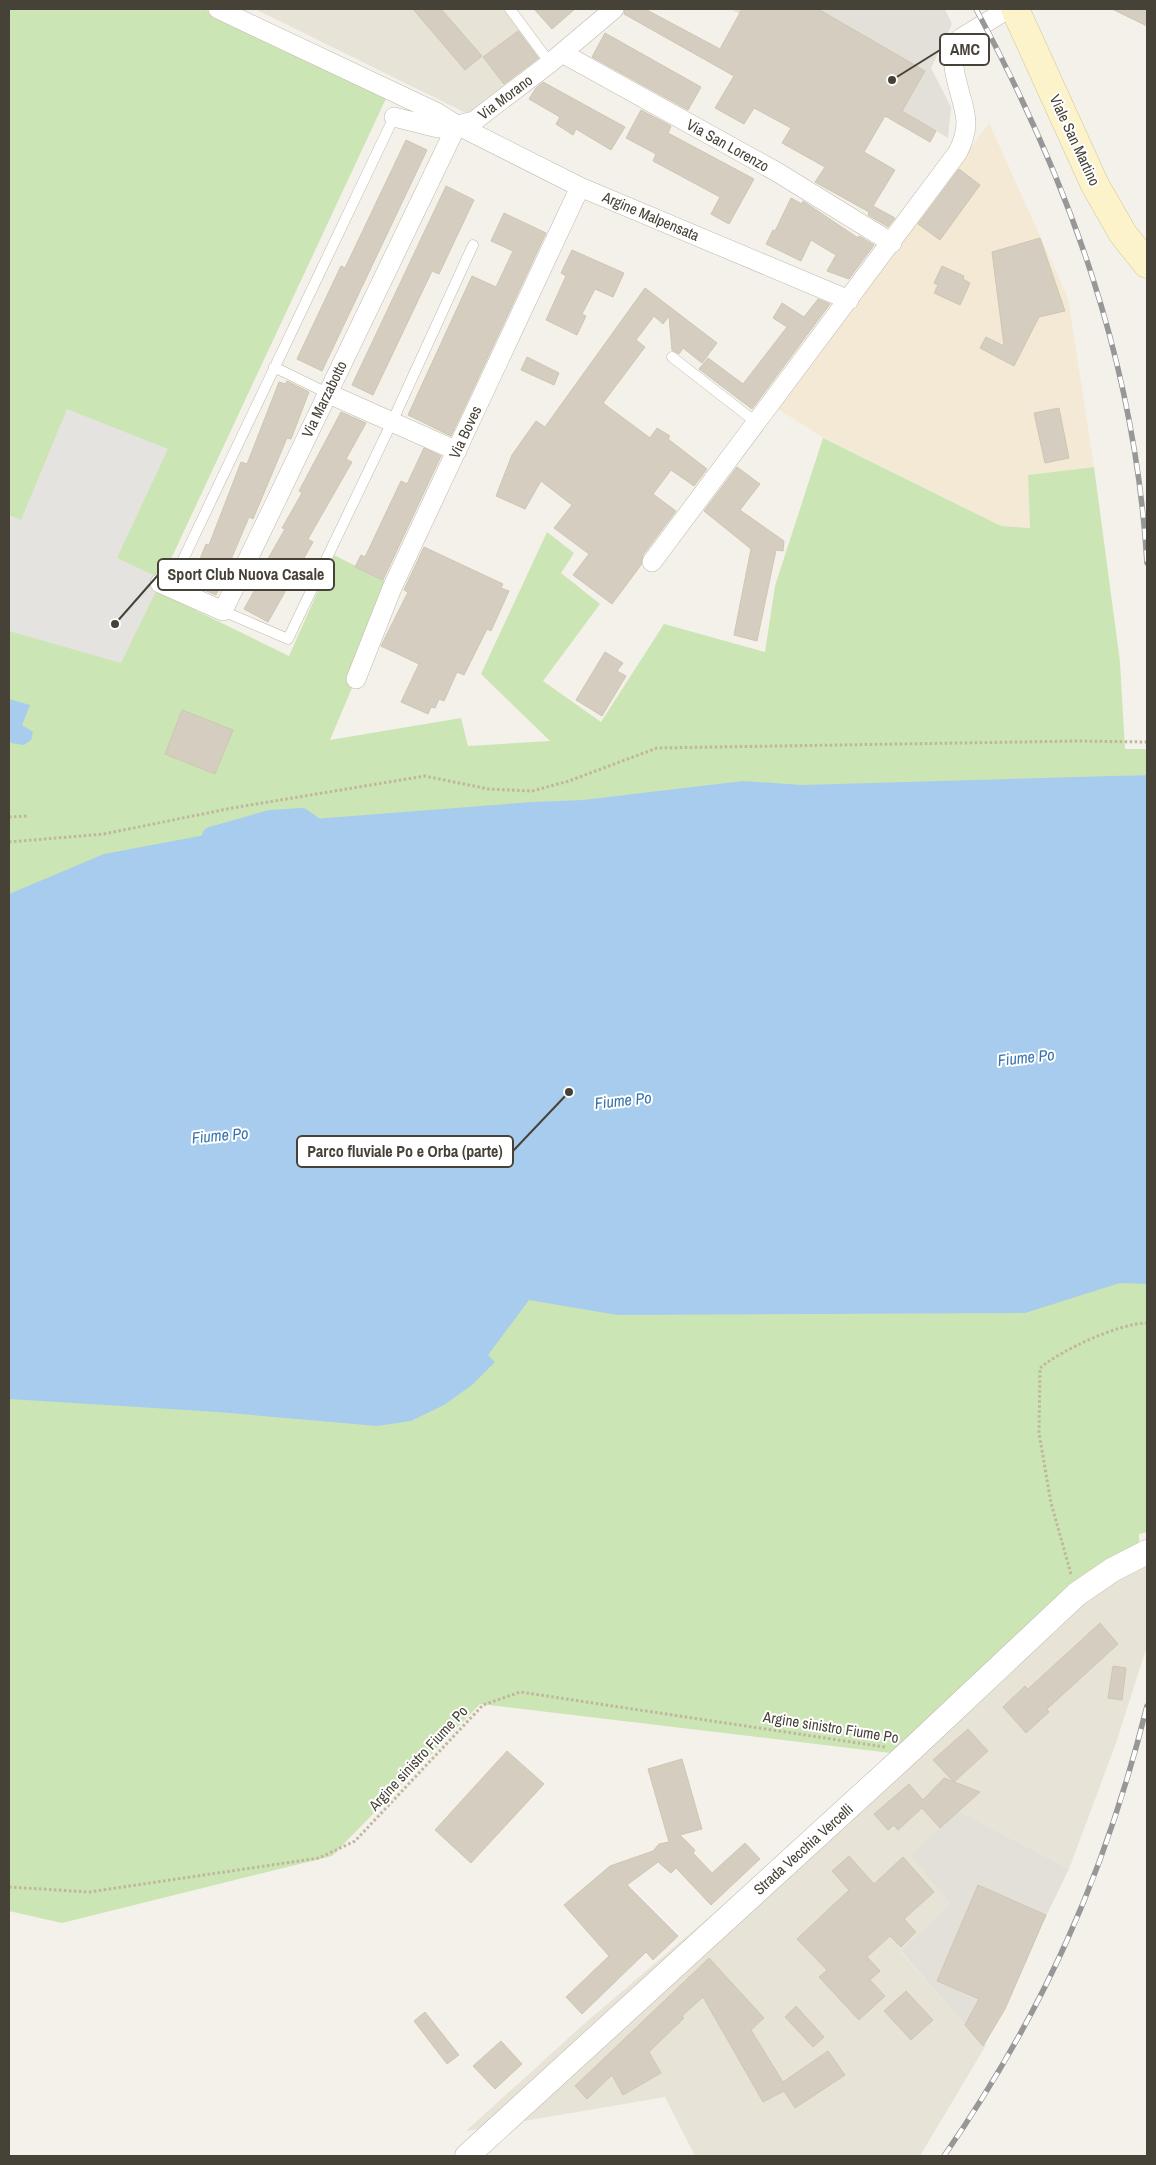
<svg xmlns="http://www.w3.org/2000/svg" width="1156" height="2165" viewBox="0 0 1156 2165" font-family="'Archivo Narrow',sans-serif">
  <rect width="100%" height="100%" fill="#f3f1e9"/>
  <path fill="#e7e3d7" d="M 255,9 L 503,9 L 541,59 L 468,114 Z
    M 1147,1562 L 1147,1646 L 1115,1746 L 1069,1869 L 959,1811 L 950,1903 L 901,1952 L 974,2035 L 986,2045 L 920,2156 L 695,2156 L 665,2097 L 466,2131 L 584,2024 L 900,1754 L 1106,1583 Z"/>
  <path fill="#f4e9d5" d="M 989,123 L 1068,298 L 1094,467 L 1028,475 L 1030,528 L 1001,526 L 824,438 L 778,409 Z"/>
  <path fill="#e3e0da" d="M 731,9 L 945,9 L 952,24 L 931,68 L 951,107 L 948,138 Z
    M 959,1811 L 1069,1869 L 983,2046 L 901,1951 L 950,1903 L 910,1855 Z"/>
  <path fill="#cce5b4" d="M 9,9 L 204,9 L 389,92 L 156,591 L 289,656 L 334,555 L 395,586 L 330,740 L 461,718 L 468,746 L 550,741 L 481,674 L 547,532 L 574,553 L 561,573 L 600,604 L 543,681 L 601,722 L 664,624 L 765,652 L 775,586 L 823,438 L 1001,526 L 1030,528 L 1028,475 L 1094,467 L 1120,662 L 1125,749 L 1147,749 L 1147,775 L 1122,776 L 1147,1284 L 1147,1532 L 1139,1534 L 1139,1555 L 891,1753 L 480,1704 L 332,1856 L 62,1923 L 9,1911 Z"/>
  <path fill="#e5e3e0" d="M 67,409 L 168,449 L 117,558 L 162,579 L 121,663 L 9,631 L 9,515 L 21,520 Z"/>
  <path fill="#a8cced" d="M 9,699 L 30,705 L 22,725 L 33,732 L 31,740 L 24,745 L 11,743 L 9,738 Z
    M 1147,775 L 1147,1284 L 1120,1283 L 1025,1313 L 617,1315 L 529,1300 L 488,1355 L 495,1362 L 472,1385 L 444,1405 L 411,1421 L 377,1426 L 218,1412 L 9,1399 L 9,894 L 104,854 L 275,822 L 532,802 L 583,800 L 743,781 L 802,785 Z"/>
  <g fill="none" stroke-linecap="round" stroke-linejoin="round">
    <path stroke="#a8cced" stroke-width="18" d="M 211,836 L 270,819 L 302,817 L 324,833"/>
  </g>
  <path fill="#d5cdbf" stroke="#cfc6b2" d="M 413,9 L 441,9 L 482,56 L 465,70 Z
    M 534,9 L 575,9 L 552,29 Z
    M 625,9 L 645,9 L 720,49 L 742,9 L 818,9 L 925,71 L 902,111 L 936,131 L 930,142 L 885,116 L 864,152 L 895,170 L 873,206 L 895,218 L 888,227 L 868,215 L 869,212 L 815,182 L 825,167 L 782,143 L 791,128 L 754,108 L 744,124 L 715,108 L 734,76 L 624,14 Z
    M 1112,9 L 1147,9 L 1147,26 Z
    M 518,31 L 538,58 L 504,84 L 483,57 Z
    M 605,33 L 701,87 L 688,110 L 592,57 Z
    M 543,82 L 625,127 L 611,150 L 576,129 L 573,135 L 556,124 L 560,117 L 529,99 L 536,88 Z
    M 641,110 L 671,126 L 668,133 L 754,179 L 729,224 L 711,214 L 720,197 L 653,161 L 656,154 L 626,138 Z
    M 406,140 L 427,150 L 322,371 L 297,359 L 341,266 L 345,268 Z
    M 959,169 L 980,185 L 940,240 L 918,224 Z
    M 446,186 L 474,200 L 439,274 L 432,271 L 373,395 L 352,385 Z
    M 791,198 L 802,204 L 803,201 L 858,238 L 859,236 L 874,245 L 849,279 L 827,271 L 836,255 L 811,240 L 801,261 L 766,244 L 773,230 L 775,231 Z
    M 504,213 L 546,233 L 451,436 L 408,415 L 472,276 L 496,287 L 513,251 L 491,241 Z
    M 1040,238 L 1065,311 L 1039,317 L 1014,366 L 980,348 L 986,337 L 1004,346 L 992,252 Z
    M 572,250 L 624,273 L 613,297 L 595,289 L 582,314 L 586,316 L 577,335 L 546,320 L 566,276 L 561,273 Z
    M 942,266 L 964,276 L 963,279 L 970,283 L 960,305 L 934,293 L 938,285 L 934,283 Z
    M 645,288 L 717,343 L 702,363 L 683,348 L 679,354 L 672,350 L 669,316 L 663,324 L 654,316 L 636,340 L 645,347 L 603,403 L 650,438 L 657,428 L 670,436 L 668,439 L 707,469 L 694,486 L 671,470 L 653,494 L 676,511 L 643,555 L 641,565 L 612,604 L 573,575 L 589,554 L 554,528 L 572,505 L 541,481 L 525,509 L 496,496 L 512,455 L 536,421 L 545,427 Z
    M 818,299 L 830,304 L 752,409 L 699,369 L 708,358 L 743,384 L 787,327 L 773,318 L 782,303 L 804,317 Z
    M 527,357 L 559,373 L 554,385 L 521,370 Z
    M 287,381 L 309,392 L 291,439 L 287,438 L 253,519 L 249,517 L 216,595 L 190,584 L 206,544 L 209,545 L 241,462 L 247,464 L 279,382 L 285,384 Z
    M 1059,408 L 1069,458 L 1045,463 L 1034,413 Z
    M 341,412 L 366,423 L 346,459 L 352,462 L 308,539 L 313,542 L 268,622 L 244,609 L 264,573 L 261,571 L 285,529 L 282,528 L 302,493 L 299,491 Z
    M 424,448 L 441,456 L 383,580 L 355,567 L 361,555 L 365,557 L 401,481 L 407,484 Z
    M 737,467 L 760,484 L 740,510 L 784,541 L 783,551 L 776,550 L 757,641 L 734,635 L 751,549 L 704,511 Z
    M 424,547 L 503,584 L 501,588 L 509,591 L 491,631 L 487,629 L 464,675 L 457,672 L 444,701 L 439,699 L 435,708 L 431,707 L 428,714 L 401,702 L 419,664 L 381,646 L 408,592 L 404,590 Z
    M 605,652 L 623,663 L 617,671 L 626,676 L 602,716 L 576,700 Z
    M 182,710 L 233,730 L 215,774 L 165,754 Z
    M 1100,1623 L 1118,1644 L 1047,1709 L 1049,1712 L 1026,1733 L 1003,1707 L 1025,1686 L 1028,1689 Z
    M 1113,1666 L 1126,1668 L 1122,1700 L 1108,1698 Z
    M 968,1729 L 988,1751 L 954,1782 L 933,1760 Z
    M 507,1751 L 544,1784 L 471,1863 L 435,1830 Z
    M 682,1759 L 702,1829 L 680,1835 L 695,1850 L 693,1853 L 712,1873 L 745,1843 L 760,1859 L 711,1905 L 676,1868 L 671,1873 L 658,1862 L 627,1885 L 678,1936 L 653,1960 L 646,1952 L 582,2014 L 566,1997 L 609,1956 L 564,1905 L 610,1866 L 653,1851 L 659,1844 L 669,1842 L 648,1769 Z
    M 944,1778 L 980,1792 L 940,1828 L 922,1808 L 898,1830 L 894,1825 L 888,1830 L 874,1814 L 909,1784 L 923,1800 Z
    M 849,1856 L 874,1884 L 903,1857 L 934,1892 L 904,1919 L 916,1932 L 901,1947 L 890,1936 L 867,1957 L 880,1971 L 870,1980 L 885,1996 L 859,2020 L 819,1977 L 827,1970 L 797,1939 L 849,1890 L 832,1871 Z
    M 978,1885 L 1046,1915 L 1005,2009 L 983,2046 L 965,2025 L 979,1999 L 937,1981 Z
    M 709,1958 L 764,2018 L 751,2030 L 783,2082 L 828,2051 L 845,2075 L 795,2108 L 784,2091 L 763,2102 L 703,1997 L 682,2016 L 684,2018 L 649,2052 L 661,2073 L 623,2095 L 612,2075 L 587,2099 L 575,2086 Z
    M 906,1991 L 933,2020 L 911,2040 L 884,2011 Z
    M 796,2006 L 824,2037 L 813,2047 L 785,2017 Z
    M 425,2012 L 459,2055 L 447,2064 L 414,2021 Z
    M 501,2041 L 522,2064 L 495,2089 L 473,2066 Z"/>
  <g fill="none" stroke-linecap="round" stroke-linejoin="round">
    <defs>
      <path id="service" d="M 510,9 L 550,63
        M 672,357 L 757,423
        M 274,367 L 327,393
        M 169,589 L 394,117
        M 223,611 L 288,639 L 392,422 L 473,245"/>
      <path id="minor" d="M 218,9 L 436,112 L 457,125
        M 562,53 L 777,172 L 892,243
        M 394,117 L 438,128 L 457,125 L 580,187 L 849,300
        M 457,125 L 474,121 L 550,63 L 614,9
        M 327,393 L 457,451
        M 652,562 L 958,152 C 963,142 966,133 966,122 C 965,96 942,60 961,38 L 1008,9
        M 160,583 L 223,611 L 457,125
        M 356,679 L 392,588 L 580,187"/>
      <path id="tertiary" d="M 467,2156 L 910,1751 L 1077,1594 L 1112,1570 L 1147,1552"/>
      <path id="secondary" d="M 1015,9 L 1095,185 L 1123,234 L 1147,264"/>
    </defs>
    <use href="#service" stroke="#bfb9ac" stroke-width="11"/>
    <use href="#minor" stroke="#bfb9ac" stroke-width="20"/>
    <use href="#tertiary" stroke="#bfb9ac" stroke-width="25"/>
    <use href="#secondary" stroke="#d1c69a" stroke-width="29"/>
    <path stroke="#c0b69e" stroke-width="3" stroke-dasharray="2.5 2.5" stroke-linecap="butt" d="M 9,817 L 29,816
      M 9,842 L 104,834 L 232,808 L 425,776 L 488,789 L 532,791 L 569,781 L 657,748 L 1078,741 L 1147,742
      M 1071,1574 L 1051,1503 L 1039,1433 L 1040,1368 C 1061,1350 1120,1323 1147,1323
      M 9,1887 L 89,1892 L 319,1858 L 355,1841 L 483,1705 L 520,1692 L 885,1747"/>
    <use href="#service" stroke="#fff" stroke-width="10"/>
    <use href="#minor" stroke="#fff" stroke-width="19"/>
    <use href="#tertiary" stroke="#fff" stroke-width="24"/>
    <use href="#secondary" stroke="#fcf3ca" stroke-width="28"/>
    <defs>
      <path id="rail" d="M 976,9 C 1070,184 1135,363 1147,563
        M 944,2156 C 1043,2013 1105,1875 1147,1706"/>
    </defs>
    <use href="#rail" stroke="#979797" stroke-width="5.5"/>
    <use href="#rail" stroke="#fff" stroke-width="4" stroke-dasharray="11" stroke-linecap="butt"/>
  </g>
  <g text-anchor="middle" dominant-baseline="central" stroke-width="4" stroke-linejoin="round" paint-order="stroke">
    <g font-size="15" fill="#474237" stroke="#fff">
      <text transform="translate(505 97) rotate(-37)">Via Morano</text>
      <text transform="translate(1075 140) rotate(65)">Viale San Martino</text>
      <text transform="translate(728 145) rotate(29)">Via San Lorenzo</text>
      <text transform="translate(651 216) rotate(23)">Argine Malpensata</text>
      <text transform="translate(324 399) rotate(-64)">Via Marzabotto</text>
      <text transform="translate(465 432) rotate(-65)">Via Boves</text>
      <text transform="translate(831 1727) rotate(9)">Argine sinistro Fiume Po</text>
      <text transform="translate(418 1758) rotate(-47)">Argine sinistro Fiume Po</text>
      <text transform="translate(803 1849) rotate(-42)">Strada Vecchia Vercelli</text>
    </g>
    <g font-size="16" font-style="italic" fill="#3673ae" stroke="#fff">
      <text transform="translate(1026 1057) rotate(-6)">Fiume Po</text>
      <text transform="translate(623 1100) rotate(-6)">Fiume Po</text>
      <text transform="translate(220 1135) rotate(-5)">Fiume Po</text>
    </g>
  </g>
  <path fill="none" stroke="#474237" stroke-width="2" d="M892 80L940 50M115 624L158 575M569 1092L513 1151"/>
  <g fill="#474237" stroke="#fff" stroke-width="2">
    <circle cx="892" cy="80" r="5"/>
    <circle cx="115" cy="624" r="5"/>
    <circle cx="569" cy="1092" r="5"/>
  </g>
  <g fill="#fff" stroke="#474237" stroke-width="2">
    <rect x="940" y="34" width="49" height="31" rx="5"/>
    <rect x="158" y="559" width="176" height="31" rx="5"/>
    <rect x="297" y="1136" width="216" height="31" rx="5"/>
  </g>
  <g font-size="16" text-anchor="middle" font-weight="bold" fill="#474237">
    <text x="965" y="55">AMC</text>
    <text x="246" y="580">Sport Club Nuova Casale</text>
    <text x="405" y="1157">Parco fluviale Po e Orba (parte)</text>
  </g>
  <rect width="1156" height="2165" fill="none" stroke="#474237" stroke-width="20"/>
</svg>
